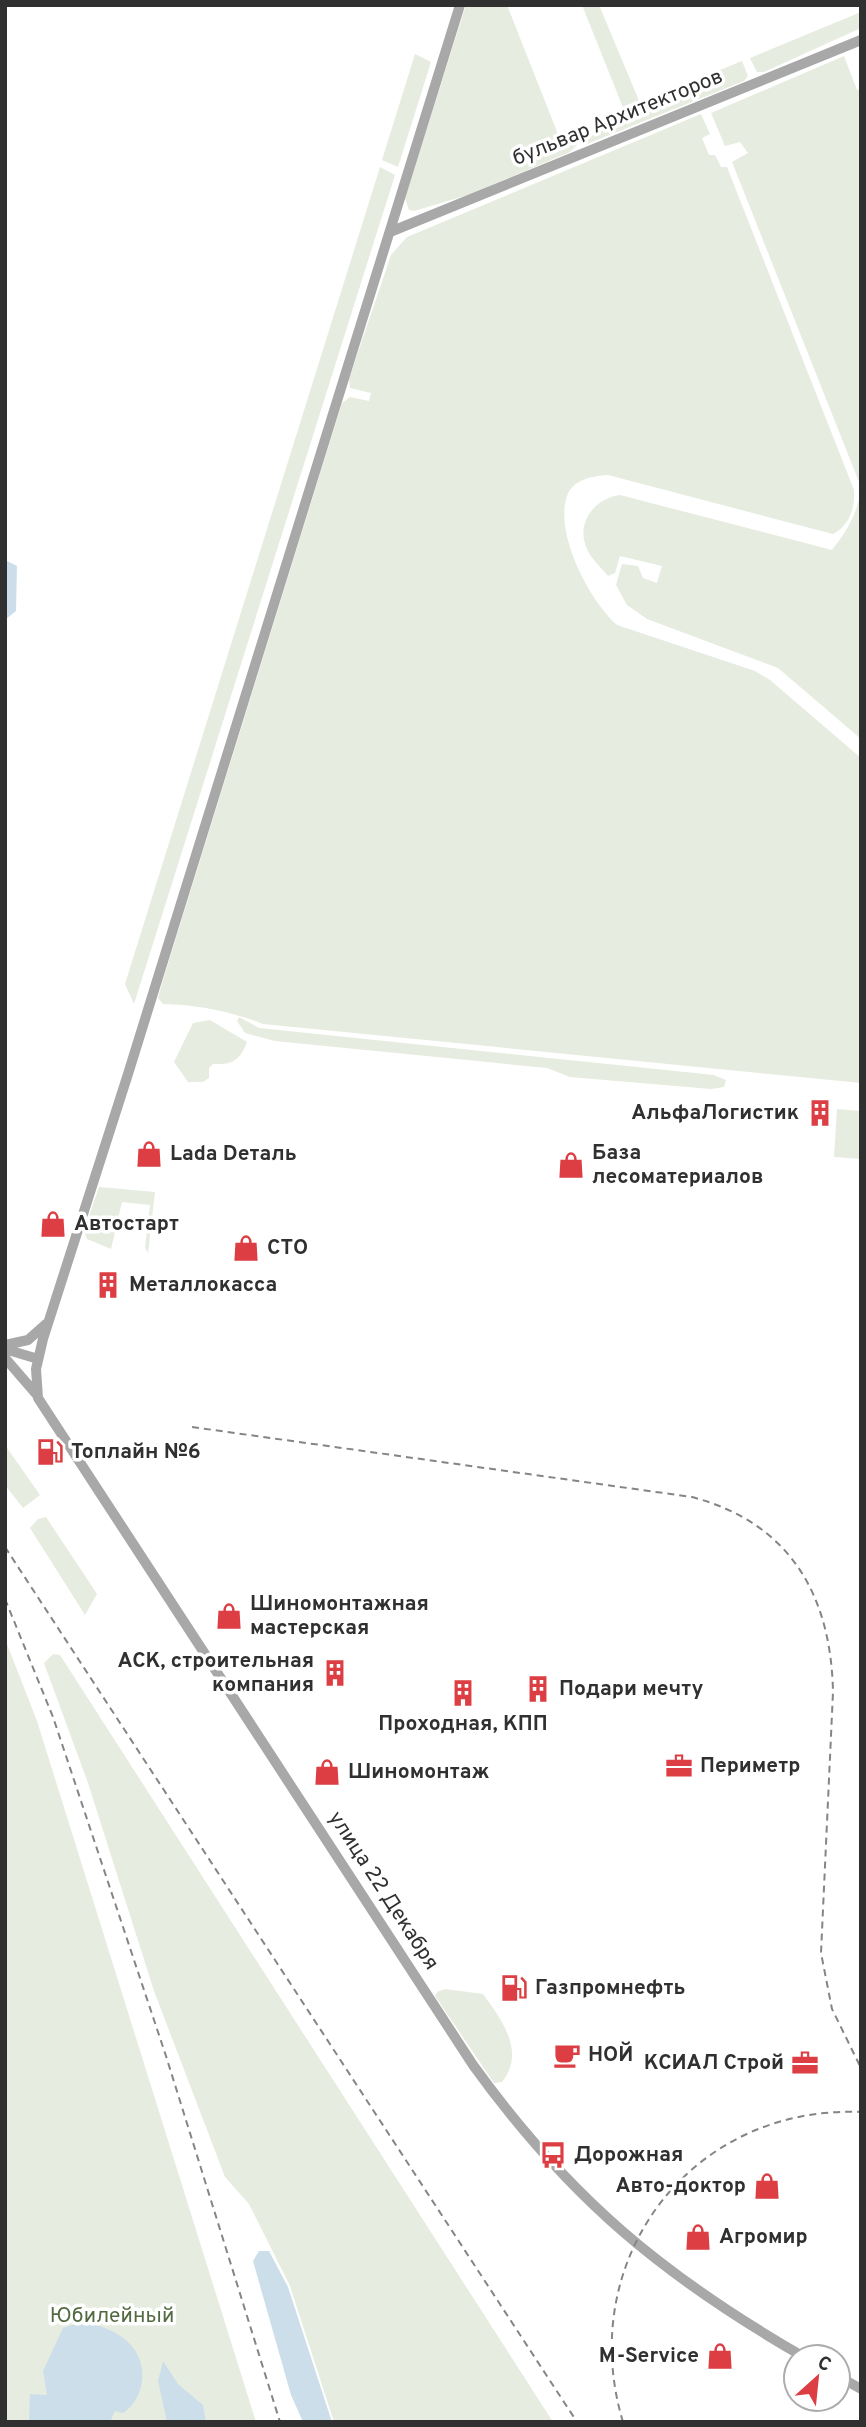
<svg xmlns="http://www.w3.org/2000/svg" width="866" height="2427" viewBox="0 0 866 2427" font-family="Overpass,sans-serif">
  <rect width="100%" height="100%" fill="#fff"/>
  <path fill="#e6ecdf" d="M 466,5 L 507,5 L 563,147 L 576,142 L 577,145 L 570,152 L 468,195 L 414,211 L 409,210 L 405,198 Z
    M 582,5 L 599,5 L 640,103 L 742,61 L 748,76 L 744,81 L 587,144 L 585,138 L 628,120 Z
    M 861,12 L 861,28 L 764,72 L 757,72 L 750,58 Z
    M 415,54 L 431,62 L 398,167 L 382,160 Z
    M 844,56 L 857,90 L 861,88 L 861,487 L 732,162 L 748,153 L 740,142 L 725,146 L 711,113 Z
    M 701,114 L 710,134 L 702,138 L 709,155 L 715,155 L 721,167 L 727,167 L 854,490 C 855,508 850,525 833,534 L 608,475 C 593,476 573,479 567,496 C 554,534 590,601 617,625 L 755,671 L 770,680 L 861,758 L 861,1083 L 263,1024 C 230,1011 199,1005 163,1004 L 158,998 L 163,980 L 342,403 L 350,397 L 369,401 L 371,393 L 350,388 L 349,379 L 391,255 L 407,237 Z
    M 380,167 L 395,175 L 134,1004 L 125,984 Z
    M 861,490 L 861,739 L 778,668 L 647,619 L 627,605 L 616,585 L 622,564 L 638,566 L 643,578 L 657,583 L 662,566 L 620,556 L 615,573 L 608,576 C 601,567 591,559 587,549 C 575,523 595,498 620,495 L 832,550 C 847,531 857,514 861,490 Z
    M 239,1017 L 259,1028 L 714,1075 L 726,1080 L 724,1087 L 711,1089 L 570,1077 L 547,1068 L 275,1041 L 245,1033 L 237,1021 Z
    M 210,1020 L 247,1042 C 240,1060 233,1065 213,1064 L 209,1068 L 209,1078 L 203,1082 L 188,1082 L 174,1062 L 193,1023 Z
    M 837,1109 L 861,1111 L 861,1159 L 834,1157 Z
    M 99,1187 L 155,1192 L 148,1253 L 145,1248 L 150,1205 L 122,1202 L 115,1231 L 102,1228 L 102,1232 L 115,1232 L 111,1249 L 87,1239 L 84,1231 Z
    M 5,1445 L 40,1495 L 23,1508 L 5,1485 Z
    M 46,1517 L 97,1594 L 85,1615 L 30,1528 L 38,1519 Z
    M 5,1639 L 37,1721 L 256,2422 L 5,2422 Z
    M 53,1654 L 60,1655 L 553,2422 L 334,2422 L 290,2286 L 249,2204 L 225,2177 L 154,1991 L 88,1783 L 44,1663 Z
    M 445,1989 L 483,1994 C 502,2020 526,2052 502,2082 L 494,2083 L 435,1996 L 437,1992 Z"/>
  <path fill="#cddeeb" d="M 5,560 L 17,566 L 16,611 L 6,619 Z
    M 259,2251 L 269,2251 L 288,2287 L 332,2422 L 303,2422 L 291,2395 L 253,2261 Z
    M 81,2322 C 113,2326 146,2345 142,2380 C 141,2393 134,2406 123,2413 L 115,2411 L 110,2422 L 29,2422 L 30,2394 L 47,2395 L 43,2371 L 63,2328 Z
    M 163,2361 L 178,2384 L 203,2405 L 206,2422 L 167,2422 L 158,2381 Z"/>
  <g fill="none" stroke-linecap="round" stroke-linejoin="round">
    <path stroke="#a8a8a8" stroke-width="10" d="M 460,5 L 128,1074 L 43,1339 L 36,1369 L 38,1398 L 473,2065 C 569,2198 663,2276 804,2357
      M 390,232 L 861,40
      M 5,1345 L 28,1340 L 46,1324
      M 5,1349 L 38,1359
      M 5,1358 L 37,1395
      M 838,2376 L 861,2389"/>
    <path stroke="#858585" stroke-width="2" stroke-dasharray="7 5" stroke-linecap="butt" d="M 192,1427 L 692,1497 C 790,1523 831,1595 833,1692 L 821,1953 L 832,2009 L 861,2068
      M 5,1547 L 577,2422
      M 5,1599 L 53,1717 L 166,2056 L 280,2422
      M 623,2422 C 574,2260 691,2105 861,2112"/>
  </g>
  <defs>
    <symbol id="building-bare" viewBox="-9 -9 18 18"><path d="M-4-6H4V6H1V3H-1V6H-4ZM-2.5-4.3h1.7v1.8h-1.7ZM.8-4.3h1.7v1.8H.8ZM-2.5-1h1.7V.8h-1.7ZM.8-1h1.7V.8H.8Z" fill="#dc3e43" stroke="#fff" stroke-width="2.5" paint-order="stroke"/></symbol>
    <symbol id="shop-bare" viewBox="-9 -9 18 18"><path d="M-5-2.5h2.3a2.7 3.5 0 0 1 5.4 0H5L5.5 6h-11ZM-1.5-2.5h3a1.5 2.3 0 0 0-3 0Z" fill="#dc3e43" stroke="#fff" stroke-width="2.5" paint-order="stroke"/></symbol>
    <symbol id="fuel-bare" viewBox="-9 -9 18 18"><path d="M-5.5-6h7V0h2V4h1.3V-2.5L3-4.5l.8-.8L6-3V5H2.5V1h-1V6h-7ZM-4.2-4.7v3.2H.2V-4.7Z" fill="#dc3e43" stroke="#fff" stroke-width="2.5" paint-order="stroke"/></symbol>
    <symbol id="office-bare" viewBox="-9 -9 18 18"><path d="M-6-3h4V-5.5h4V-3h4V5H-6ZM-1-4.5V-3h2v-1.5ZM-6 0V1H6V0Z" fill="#dc3e43" stroke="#fff" stroke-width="2.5" paint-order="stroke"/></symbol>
    <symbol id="cafe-bare" viewBox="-9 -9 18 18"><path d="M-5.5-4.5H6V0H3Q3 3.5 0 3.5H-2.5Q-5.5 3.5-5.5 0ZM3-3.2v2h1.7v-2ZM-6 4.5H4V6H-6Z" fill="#dc3e43" stroke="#fff" stroke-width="2.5" paint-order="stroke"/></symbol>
    <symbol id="bus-bare" viewBox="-9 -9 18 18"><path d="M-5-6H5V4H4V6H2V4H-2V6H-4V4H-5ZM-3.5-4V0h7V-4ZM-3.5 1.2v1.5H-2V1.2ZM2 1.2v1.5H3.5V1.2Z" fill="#dc3e43" stroke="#fff" stroke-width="2.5" paint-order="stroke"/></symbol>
  </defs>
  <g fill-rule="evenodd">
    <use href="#building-bare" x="801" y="1094" width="38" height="38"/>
    <use href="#shop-bare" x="130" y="1135" width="38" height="38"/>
    <use href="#shop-bare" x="552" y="1146" width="38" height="38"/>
    <use href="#shop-bare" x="34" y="1205" width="38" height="38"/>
    <use href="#shop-bare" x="227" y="1229" width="38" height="38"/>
    <use href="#building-bare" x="89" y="1266" width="38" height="38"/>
    <use href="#fuel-bare" x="31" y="1433" width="38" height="38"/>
    <use href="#shop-bare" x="210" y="1597" width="38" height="38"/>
    <use href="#building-bare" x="316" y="1654" width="38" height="38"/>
    <use href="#building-bare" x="519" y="1670" width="38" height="38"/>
    <use href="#building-bare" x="444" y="1674" width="38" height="38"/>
    <use href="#office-bare" x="660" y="1747" width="38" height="38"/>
    <use href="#shop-bare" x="308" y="1753" width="38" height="38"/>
    <use href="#fuel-bare" x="495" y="1969" width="38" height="38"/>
    <use href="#cafe-bare" x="548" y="2036" width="38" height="38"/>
    <use href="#office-bare" x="786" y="2044" width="38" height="38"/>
    <use href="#bus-bare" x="534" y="2136" width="38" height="38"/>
    <use href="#shop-bare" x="748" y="2167" width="38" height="38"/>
    <use href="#shop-bare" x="679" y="2218" width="38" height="38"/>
    <use href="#shop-bare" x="701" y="2337" width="38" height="38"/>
  </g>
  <g text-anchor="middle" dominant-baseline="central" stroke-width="7" stroke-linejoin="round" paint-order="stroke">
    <g font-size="21" fill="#303030" stroke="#fff">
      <text transform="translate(618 118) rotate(-22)">бульвар Архитекторов</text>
      <text transform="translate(383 1891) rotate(57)">улица 22 Декабря</text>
    </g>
    <g font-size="21" font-weight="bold" fill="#303030" stroke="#fff" text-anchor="start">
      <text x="799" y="1113" text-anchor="end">АльфаЛогистик</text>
      <text x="592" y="1153">База<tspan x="592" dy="24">лесоматериалов</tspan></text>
      <text x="170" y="1154">Lada Dеталь</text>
      <text x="74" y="1224">Автостарт</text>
      <text x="267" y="1248">СТО</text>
      <text x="129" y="1285">Металлокасса</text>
      <text x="71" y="1452">Топлайн №6</text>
      <text x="250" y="1604">Шиномонтажная<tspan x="250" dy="24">мастерская</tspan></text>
      <text x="314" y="1661" text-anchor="end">АСК, строительная<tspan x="314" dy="24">компания</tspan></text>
      <text x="559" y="1689">Подари мечту</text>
      <text x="463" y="1724" text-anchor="middle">Проходная, КПП</text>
      <text x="700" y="1766">Периметр</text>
      <text x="348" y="1772">Шиномонтаж</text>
      <text x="535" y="1988">Газпромнефть</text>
      <text x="588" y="2055">НОЙ</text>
      <text x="784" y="2063" text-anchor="end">КСИАЛ Строй</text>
      <text x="574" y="2155">Дорожная</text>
      <text x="746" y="2186" text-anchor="end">Авто-доктор</text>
      <text x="719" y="2237">Агромир</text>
      <text x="699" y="2356" text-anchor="end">M-Service</text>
    </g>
    <g font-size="21" fill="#526a40" stroke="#fff">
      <text x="112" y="2316">Юбилейный</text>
    </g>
  </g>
  <rect width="866" height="2427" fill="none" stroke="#303030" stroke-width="14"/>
  <g transform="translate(817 2378) rotate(27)"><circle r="33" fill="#ffffff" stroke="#acacac" stroke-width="2"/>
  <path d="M0-5L12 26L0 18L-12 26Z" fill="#dc3e43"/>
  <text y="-10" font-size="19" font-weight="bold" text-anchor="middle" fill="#303030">С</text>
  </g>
</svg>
